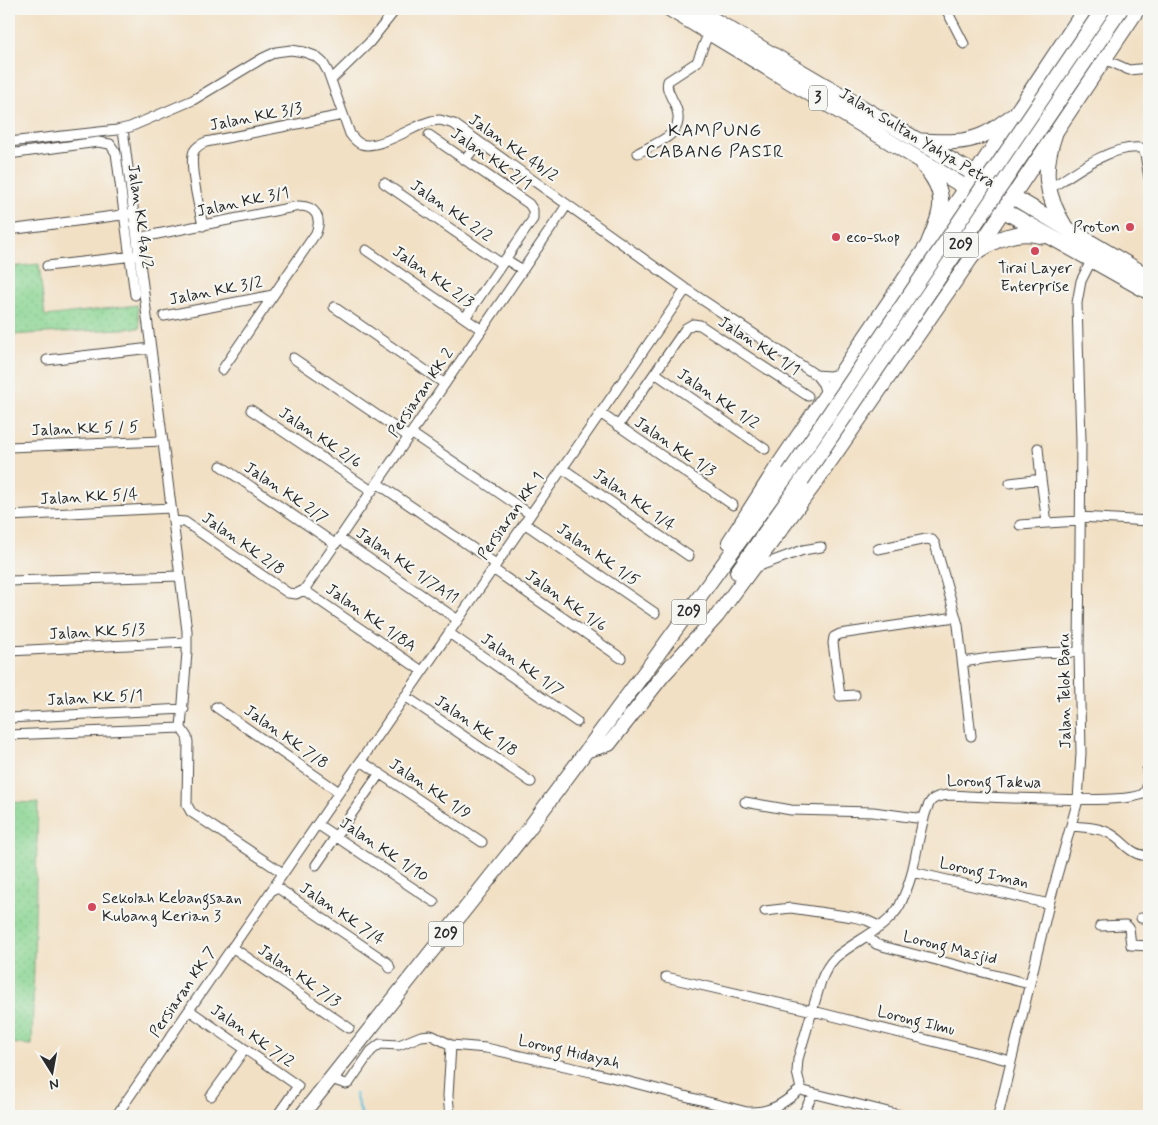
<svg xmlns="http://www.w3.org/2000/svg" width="1158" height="1125" viewBox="0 0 1158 1125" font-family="Mynerve,sans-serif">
  <defs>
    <pattern id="grass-dots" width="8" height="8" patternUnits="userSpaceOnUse" patternTransform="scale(1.25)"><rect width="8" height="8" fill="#89d491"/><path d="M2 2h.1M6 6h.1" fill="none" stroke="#76b67d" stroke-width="1.8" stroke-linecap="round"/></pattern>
  </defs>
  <rect width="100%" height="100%" fill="#f6f6f2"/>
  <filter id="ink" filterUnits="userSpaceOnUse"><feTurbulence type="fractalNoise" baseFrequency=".02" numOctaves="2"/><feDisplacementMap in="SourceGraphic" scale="10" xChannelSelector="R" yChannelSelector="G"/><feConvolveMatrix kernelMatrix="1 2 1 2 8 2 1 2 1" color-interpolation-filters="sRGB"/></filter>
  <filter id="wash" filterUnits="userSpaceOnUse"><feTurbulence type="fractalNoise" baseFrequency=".0096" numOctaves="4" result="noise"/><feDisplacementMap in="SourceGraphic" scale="20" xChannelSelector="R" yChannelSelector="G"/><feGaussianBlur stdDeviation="1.12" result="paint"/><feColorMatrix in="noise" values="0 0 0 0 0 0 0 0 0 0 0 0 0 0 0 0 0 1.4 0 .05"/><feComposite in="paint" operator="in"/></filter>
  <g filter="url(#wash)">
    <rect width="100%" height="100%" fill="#f2e0c4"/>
    <path fill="url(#grass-dots)" stroke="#5a805e" d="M 39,264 L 45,316 L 137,305 L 140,328 L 9,335 L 9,267 Z
      M 9,802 L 38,803 L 32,1045 L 9,1043 Z"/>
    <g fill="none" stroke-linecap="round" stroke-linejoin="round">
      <path stroke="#5bbdd9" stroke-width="2.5" d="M 355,1094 L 362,1116"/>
    </g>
  </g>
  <g filter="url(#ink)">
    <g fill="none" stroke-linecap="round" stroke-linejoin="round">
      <defs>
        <path id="minor" d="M 946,9 L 964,44
          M 1104,59 L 1129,70 L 1149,68
          M 331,80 L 369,43 L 396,9
          M 123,129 L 187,631 L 187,652 L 181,728 L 187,737 L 188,742 L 187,805 L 191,812 L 283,873
          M 429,135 L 529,204 L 533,210 L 533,219 L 465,318
          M 9,142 L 117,130 L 130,127 L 193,100 L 263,58 L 276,52 L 291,50 L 304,52 L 315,56 L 323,63 L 328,72 L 350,134 C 353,138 356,142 361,144 C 379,150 413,126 431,121 L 440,120 L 454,124 L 686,289 L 816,375 L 823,384 L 826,395
          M 110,144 L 116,153 L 135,295
          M 638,153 C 663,139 691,133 672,99 C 669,92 666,88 668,81 L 697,62 L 709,32
          M 9,154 L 98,142 L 110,144
          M 465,160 L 479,142
          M 384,183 L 502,264
          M 1048,190 C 1073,174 1109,145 1141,148 L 1145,154 L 1149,178
          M 203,226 C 200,210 188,164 194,151 C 197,146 201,144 206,142 L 343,115
          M 9,230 L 129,214
          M 137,238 L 299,206 C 316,206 322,218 316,233 L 222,370
          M 366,250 L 482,330
          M 505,259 L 523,270
          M 47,266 L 134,256
          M 334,307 L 445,384
          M 164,316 L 273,295
          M 293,358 L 409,437
          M 47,360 L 151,348
          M 655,373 L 765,449
          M 816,375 L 829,376 L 841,373
          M 251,410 L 372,491
          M 600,413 L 733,505
          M 618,426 L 686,328 L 693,324 L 700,325 L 808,396
          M 411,433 L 530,514
          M 9,447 L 163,441
          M 1038,448 L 1041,479
          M 221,466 L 335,544
          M 562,468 L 689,556
          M 377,483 L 496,564
          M 1010,483 L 1041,479 L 1047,523 L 1080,521
          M 9,516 L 171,508
          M 1080,517 L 1149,521
          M 173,521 L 185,522 L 288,593 L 296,594 L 304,590 L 567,205
          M 524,523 L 655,613
          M 1020,525 L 1047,523
          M 339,538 L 458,620
          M 878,549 L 926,539 L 932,540 L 935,544 L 958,625 L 971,736
          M 754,568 L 803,550 L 821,547
          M 493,569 L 621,658
          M 9,581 L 180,576
          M 304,590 L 422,671
          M 449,633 L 577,722
          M 9,651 L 187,642
          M 963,662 C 1002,655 1040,652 1079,652
          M 855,695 L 840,696 L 833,643 L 834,637 L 840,634 L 955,617
          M 405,696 L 531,782
          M 216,707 L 339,792
          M 9,718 L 184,709
          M 9,735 L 181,728
          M 361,761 L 482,842
          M 745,802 L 791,810 L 873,812 L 924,819
          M 317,824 L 434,902
          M 1071,826 C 1083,827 1098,827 1109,833 C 1125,841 1128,855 1149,856
          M 316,865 L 380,773
          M 913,872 L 1049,904
          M 275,886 L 388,963 L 390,968
          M 765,911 L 791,908 L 853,917 L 866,920 L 879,926
          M 1141,918 L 1149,918
          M 1100,926 L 1126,925 L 1129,928 L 1131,945 L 1149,946
          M 867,936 L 876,944 L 882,946 L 1029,984
          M 232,947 L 349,1028
          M 666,977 L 813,1011 L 1011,1061
          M 189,1010 L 298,1086 L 277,1116
          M 331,1079 L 346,1084 L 349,1083 L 371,1051 L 380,1044 L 399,1045 L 421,1036 L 431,1035 L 451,1045 L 486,1048 L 591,1072 L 747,1112 C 772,1113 782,1104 801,1089
          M 801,1089 L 797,1072 L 798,1059 L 821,981 C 824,973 828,965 835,958 C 854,941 888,928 900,905 C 905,894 911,880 913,868 C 917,853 922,812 931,801 C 935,796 942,796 948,795 C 976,796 1131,806 1144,793 C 1149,787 1148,777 1147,770
          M 801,1089 L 804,1091 L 904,1116
          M 211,1096 L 245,1049
          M 116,1116 L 686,289
          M 450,1116 L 448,1096 L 451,1045
          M 802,1116 L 813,1094
          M 998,1116 L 1049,904 L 1078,800 L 1081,753 L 1079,652 L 1081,441 L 1077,303 L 1081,281 L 1092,259"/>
        <path id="primary" d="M 729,542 L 777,467 L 966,188 L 1085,9
          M 737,572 L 802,480
          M 665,673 L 717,616 L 813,486 L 974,254 L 1138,9
          M 588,750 L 609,744 L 671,665
          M 301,1116 L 527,831 L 650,665 L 789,473"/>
        <path id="trunk" d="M 670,9 L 1003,210 L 1149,292
          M 695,9 L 1149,277
          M 1055,133 C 1042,170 1045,194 1065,227
          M 921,141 C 942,142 963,144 983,135 C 993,131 1003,122 1013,116
          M 924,166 C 949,194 942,211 929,242
          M 974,254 C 995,239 1016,229 1043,236"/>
      </defs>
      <use href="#minor" stroke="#494642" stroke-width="11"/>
      <use href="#primary" stroke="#494642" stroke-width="16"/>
      <use href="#trunk" stroke="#494642" stroke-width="17"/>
      <use href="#minor" stroke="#fff" stroke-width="9"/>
      <use href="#primary" stroke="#fff" stroke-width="14"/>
      <use href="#trunk" stroke="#fff" stroke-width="15"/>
      <defs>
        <path id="primary-bridge" d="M 789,473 L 1103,9
          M 802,480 L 1121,9"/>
      </defs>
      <use href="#primary-bridge" stroke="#494642" stroke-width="16" stroke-linecap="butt"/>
      <use href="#primary-bridge" stroke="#fff" stroke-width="14"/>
    </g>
  </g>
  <g fill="#d1495b" stroke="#f6f6f2" stroke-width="2">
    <circle cx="1130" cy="227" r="5"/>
    <circle cx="836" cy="237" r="5"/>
    <circle cx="1035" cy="251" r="5"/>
    <circle cx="92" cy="907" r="5"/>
  </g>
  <g text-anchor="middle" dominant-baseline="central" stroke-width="4.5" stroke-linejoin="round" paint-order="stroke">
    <g fill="#f6f6f2" stroke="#686867" stroke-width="1">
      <rect x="809" y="85.5" width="18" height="25" rx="4"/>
      <rect x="943.5" y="232.5" width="35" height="25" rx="4"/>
      <rect x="671.5" y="599.5" width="35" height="25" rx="4"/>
      <rect x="428.5" y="921.5" width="35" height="25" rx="4"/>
    </g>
    <g font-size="15" font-weight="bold" fill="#2b2b2b">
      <text x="818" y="98">3</text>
      <text x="961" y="245">209</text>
      <text x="689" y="612">209</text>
      <text x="446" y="934">209</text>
    </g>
    <g font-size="16" fill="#2b2b2b" stroke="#f6f6f2">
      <text transform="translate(256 117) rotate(-11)">Jalan KK 3/3</text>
      <text transform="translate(917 138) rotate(31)">Jalan Sultan Yahya Petra</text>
      <text transform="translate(513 148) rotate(35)">Jalan KK 4b/2</text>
      <text transform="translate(491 159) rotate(35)">Jalan KK 2/1</text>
      <text transform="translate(243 202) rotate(-12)">Jalan KK 3/1</text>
      <text transform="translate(451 211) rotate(35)">Jalan KK 2/2</text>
      <text transform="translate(140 216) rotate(82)">Jalan KK 4a/2</text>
      <text transform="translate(433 277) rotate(35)">Jalan KK 2/3</text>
      <text transform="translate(216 291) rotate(-11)">Jalan KK 3/2</text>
      <text transform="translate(759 346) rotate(33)">Jalan KK 1/1</text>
      <text transform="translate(421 393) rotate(-56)">Persiaran KK 2</text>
      <text transform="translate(718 399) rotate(34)">Jalan KK 1/2</text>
      <text transform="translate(85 429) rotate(-2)">Jalan KK 5 / 5</text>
      <text transform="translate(320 438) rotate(34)">Jalan KK 2/6</text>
      <text transform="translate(675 447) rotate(34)">Jalan KK 1/3</text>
      <text transform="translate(286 493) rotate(34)">Jalan KK 2/7</text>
      <text transform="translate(89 497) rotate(-3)">Jalan KK 5/4</text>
      <text transform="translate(634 500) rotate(35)">Jalan KK 1/4</text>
      <text transform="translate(511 516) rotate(-55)">Persiaran KK 1</text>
      <text transform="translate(243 544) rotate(35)">Jalan KK 2/8</text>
      <text transform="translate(598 555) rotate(35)">Jalan KK 1/5</text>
      <text transform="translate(407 566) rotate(35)">Jalan KK 1/7A11</text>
      <text transform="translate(566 601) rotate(35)">Jalan KK 1/6</text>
      <text transform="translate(371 618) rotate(35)">Jalan KK 1/8A</text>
      <text transform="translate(97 632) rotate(-3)">Jalan KK 5/3</text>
      <text transform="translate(522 665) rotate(35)">Jalan KK 1/7</text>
      <text transform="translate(1065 691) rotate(-91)">Jalan Telok Baru</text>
      <text transform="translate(95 698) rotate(-3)">Jalan KK 5/1</text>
      <text transform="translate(476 726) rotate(34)">Jalan KK 1/8</text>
      <text transform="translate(286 737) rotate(35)">Jalan KK 7/8</text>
      <text transform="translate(994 782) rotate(1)">Lorong Takwa</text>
      <text transform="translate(430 789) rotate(34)">Jalan KK 1/9</text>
      <text transform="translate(384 850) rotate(34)">Jalan KK 1/10</text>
      <text transform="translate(984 873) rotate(13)">Lorong Iman</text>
      <text transform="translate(342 914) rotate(34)">Jalan KK 7/4</text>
      <text transform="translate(950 948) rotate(14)">Lorong Masjid</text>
      <text transform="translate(299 976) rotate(35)">Jalan KK 7/3</text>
      <text transform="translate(183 992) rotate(-56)">Persiaran KK 7</text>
      <text transform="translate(916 1021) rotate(14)">Lorong Ilmu</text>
      <text transform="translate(252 1036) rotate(35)">Jalan KK 7/2</text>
      <text transform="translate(569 1052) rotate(13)">Lorong Hidayah</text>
    </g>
    <g font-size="16" fill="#2b2b2b" stroke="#f6f6f2" text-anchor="start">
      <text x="1120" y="227" text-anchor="end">Proton</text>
      <text x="846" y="237">eco-shop</text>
      <text x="1035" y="268" text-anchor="middle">Tirai Layer<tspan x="1035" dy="18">Enterprise</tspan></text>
      <text x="102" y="898">Sekolah Kebangsaan<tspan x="102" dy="18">Kubang Kerian 3</tspan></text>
    </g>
    <g font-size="18" letter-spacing="1" fill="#2b2b2b" stroke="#f6f6f2">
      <text x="715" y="131">KAMPUNG<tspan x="715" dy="21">CABANG PASIR</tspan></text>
    </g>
  </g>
  <rect width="1158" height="1125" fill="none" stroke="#f6f6f2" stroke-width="30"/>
  <g transform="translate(52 1072) rotate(169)" stroke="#f6f6f2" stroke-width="4" paint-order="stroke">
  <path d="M0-4L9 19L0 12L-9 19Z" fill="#2b2b2b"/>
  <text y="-8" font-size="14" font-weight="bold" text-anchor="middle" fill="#2b2b2b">N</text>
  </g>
</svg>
